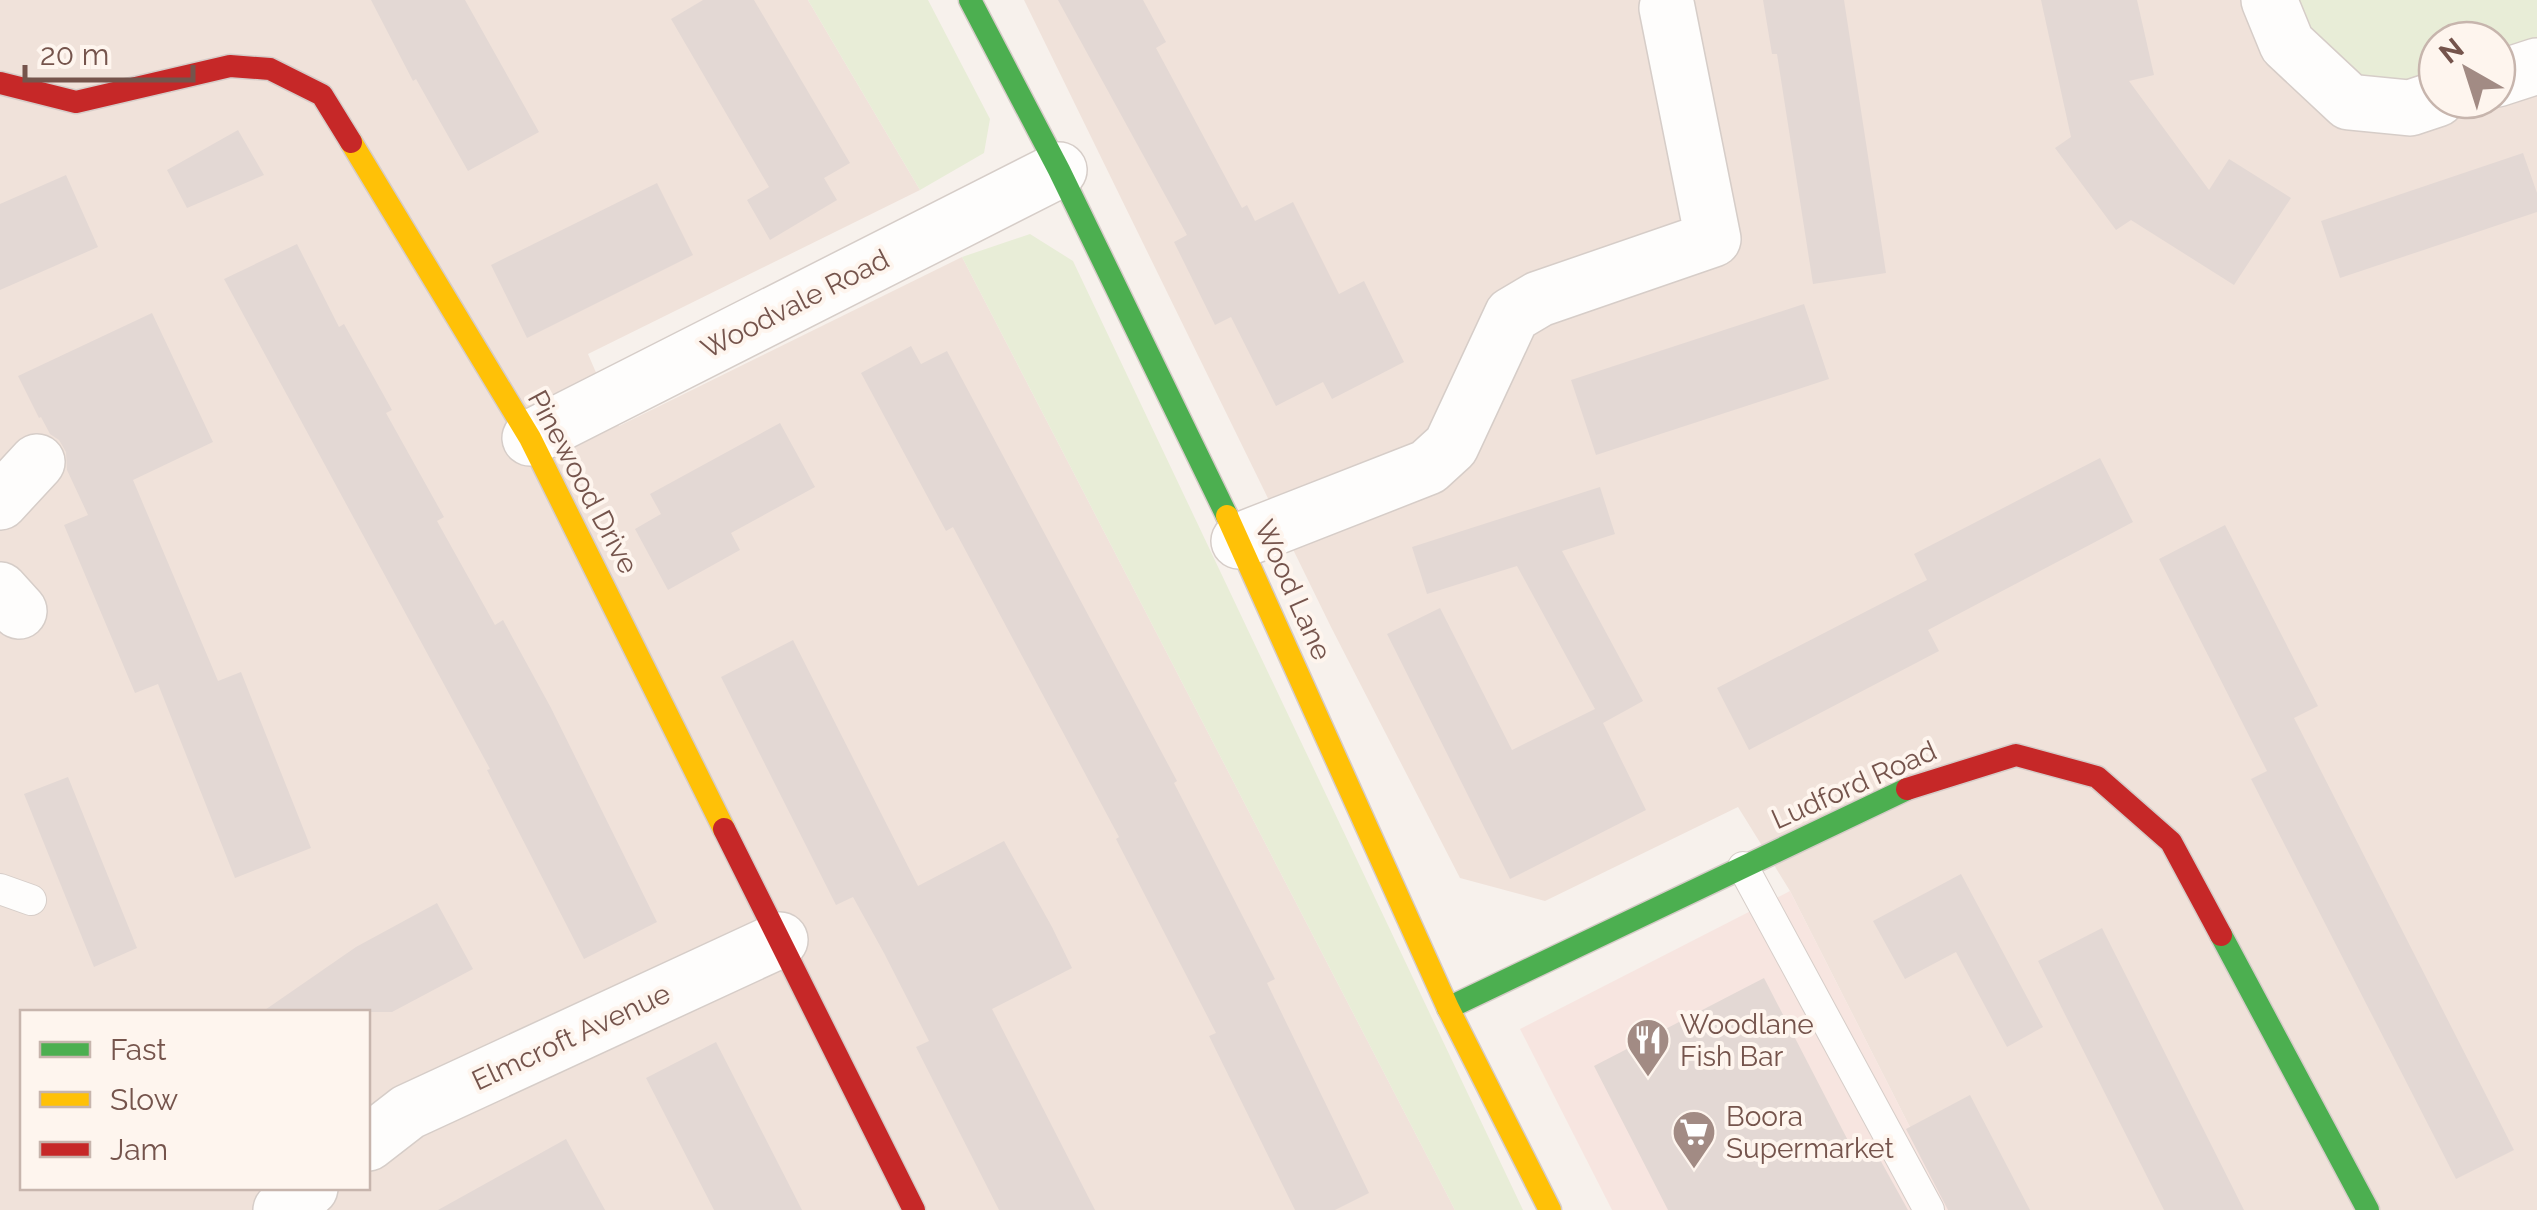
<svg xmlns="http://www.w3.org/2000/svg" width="2537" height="1210" viewBox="0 0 2537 1210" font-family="Raleway,sans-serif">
  <rect width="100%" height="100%" fill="#f7f1ec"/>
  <path fill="#f0e2da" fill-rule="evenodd" d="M 0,0 L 808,0 L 920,190 L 588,354 L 619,426 L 962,257 L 1455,1210 L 0,1210 ZM 22,1012 L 368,1012 L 368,1188 L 22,1188 Z
    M 1024,0 L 2537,0 L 2537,1210 L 1952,1210 L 1790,891 L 1738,807 L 1545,901 L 1460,878 L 1331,627 ZM 2437,40 L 2497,40 L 2497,100 L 2437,100 Z"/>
  <path fill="#f7e5e0" d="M 1790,891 L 1952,1210 L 1612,1210 L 1520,1029 Z"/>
  <path fill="#e8edd7" d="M 808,0 L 928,0 L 990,119 L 984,153 L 920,190 Z
    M 2282,0 L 2537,0 L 2537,46 L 2497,60 L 2497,40 L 2437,40 L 2437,80 L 2351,84 Z
    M 1030,234 L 1073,261 L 1523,1210 L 1455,1210 L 962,257 Z"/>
  <path fill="#e3d8d4" d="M 371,0 L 465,0 L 539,132 L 468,171 L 416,79 L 413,81 Z
    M 703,0 L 754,0 L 850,163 L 824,178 L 837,200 L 770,240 L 747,200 L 769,187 L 671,19 Z
    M 1058,0 L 1143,0 L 1166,42 L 1156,48 L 1242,208 L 1247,205 L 1255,221 L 1293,202 L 1339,294 L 1364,281 L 1404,362 L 1332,399 L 1323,382 L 1276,406 L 1231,317 L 1215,325 L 1174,242 L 1187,235 Z
    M 1763,0 L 1844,0 L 1886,273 L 1813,284 L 1777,54 L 1772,54 Z
    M 2041,0 L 2137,0 L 2154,75 L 2129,81 L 2209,190 L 2229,159 L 2291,198 L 2234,285 L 2131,220 L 2116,230 L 2055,148 L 2071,137 Z
    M 238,130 L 264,175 L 187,208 L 167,170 Z
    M 2523,153 L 2537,193 L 2537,212 L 2340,278 L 2321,221 Z
    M 66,175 L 98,247 L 0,290 L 0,204 Z
    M 657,183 L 693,255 L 527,338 L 491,265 Z
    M 297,244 L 339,327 L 344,324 L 392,410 L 386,413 L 444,517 L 437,521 L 495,625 L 503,620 L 551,708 L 657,922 L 584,959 L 487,770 L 490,769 L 224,279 Z
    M 1804,304 L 1829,379 L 1596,455 L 1571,380 Z
    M 152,313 L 213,442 L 133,480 L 218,681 L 241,672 L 311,848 L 235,878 L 158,684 L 135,693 L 64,525 L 88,515 L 67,470 L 66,452 L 59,440 L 50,434 L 41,417 L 39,418 L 18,376 Z
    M 911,346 L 921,364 L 947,351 L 1177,781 L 1174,783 L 1275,979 L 1267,983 L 1369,1193 L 1335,1210 L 1295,1210 L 1209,1036 L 1216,1033 L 1116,839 L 1119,837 L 953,527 L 946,531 L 861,373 Z
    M 780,423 L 815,487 L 731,533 L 740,550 L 668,590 L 635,529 L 661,514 L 650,494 Z
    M 2100,458 L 2133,522 L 1928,630 L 1939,651 L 1749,750 L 1717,688 L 1927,580 L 1914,554 Z
    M 1600,487 L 1615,534 L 1562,551 L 1643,701 L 1603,723 L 1646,810 L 1510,879 L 1387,634 L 1440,608 L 1512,750 L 1595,709 L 1517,566 L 1427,594 L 1412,547 Z
    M 2225,525 L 2318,706 L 2294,718 L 2514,1150 L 2456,1179 L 2251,779 L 2267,771 L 2159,559 Z
    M 793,640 L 918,886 L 1004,841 L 1052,927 L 1072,968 L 992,1009 L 1095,1210 L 999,1210 L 916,1047 L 929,1041 L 884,953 L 853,897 L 836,905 L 721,677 Z
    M 68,777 L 137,948 L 94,967 L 24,794 Z
    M 1961,874 L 2043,1027 L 2007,1047 L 1956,952 L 1905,979 L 1873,921 Z
    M 437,903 L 473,969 L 392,1012 L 262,1012 L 356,947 Z
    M 2102,928 L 2244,1210 L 2164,1210 L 2038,961 Z
    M 1764,978 L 1856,1156 L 1873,1147 L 1908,1210 L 1668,1210 L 1594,1066 Z
    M 716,1042 L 802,1210 L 714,1210 L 646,1078 Z
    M 1970,1095 L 2030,1210 L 1948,1210 L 1906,1129 Z
    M 566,1139 L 605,1210 L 438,1210 Z"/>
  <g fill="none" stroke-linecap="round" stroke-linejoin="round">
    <defs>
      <path id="lane" d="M 1743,867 L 1929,1210
        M 0,889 L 31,900"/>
      <path id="street" d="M 2269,0 L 2287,44 L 2349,102 L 2410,108 L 2437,99
        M 2497,79 L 2537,66
        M 530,438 L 1059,170
        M 0,502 L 37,462
        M 1239,541 L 1428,467 L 1451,446 L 1512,315 L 1539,299 L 1713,239 L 1667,8
        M 0,590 L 19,611
        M 368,1143 L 408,1112 L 780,940
        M 281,1210 L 310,1188"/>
      <path id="fast" d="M 970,0 L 1059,170 L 1227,516
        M 2221,935 L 2368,1210
        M 1448,1008 L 1907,789"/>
      <path id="slow" d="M 351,142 L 530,438 L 724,829
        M 1227,516 L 1448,1008 L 1550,1210"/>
      <path id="jam" d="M 0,83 L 76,102 L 230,66 L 270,69 L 322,95 L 351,142
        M 1907,789 L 2016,755 L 2097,777 L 2171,842 L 2221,935
        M 724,829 L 914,1210"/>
    </defs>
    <use href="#lane" stroke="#d6cdc8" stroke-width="32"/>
    <use href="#street" stroke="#d6cdc8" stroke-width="58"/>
    <use href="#fast" stroke="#d6ccc8" stroke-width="25"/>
    <use href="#slow" stroke="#d6ccc8" stroke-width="25"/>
    <use href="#jam" stroke="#d6ccc8" stroke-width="25"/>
    <use href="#lane" stroke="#fefdfc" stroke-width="30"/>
    <use href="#street" stroke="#fefdfc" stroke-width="55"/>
    <use href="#fast" stroke="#4caf50" stroke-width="22"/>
    <use href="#slow" stroke="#ffc107" stroke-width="22"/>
    <use href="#jam" stroke="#c62828" stroke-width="22"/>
  </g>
  <defs>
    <symbol id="restaurant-pin" viewBox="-11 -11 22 30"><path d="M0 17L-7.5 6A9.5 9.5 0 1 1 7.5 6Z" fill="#a28b84" stroke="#fef5ee"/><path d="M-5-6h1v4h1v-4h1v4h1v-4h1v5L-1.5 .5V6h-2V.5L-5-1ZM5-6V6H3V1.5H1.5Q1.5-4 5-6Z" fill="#fff"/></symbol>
    <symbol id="supermarket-pin" viewBox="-11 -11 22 30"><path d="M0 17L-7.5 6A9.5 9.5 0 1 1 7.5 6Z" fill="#a28b84" stroke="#fef5ee"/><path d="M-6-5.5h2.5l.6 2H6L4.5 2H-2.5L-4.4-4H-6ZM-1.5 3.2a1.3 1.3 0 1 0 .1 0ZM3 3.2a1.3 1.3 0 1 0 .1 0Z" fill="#fff"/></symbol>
  </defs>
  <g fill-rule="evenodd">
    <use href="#restaurant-pin" x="1623" y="1015" width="50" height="68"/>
    <use href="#supermarket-pin" x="1669" y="1107" width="50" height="68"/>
  </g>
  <g text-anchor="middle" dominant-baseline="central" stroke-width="8" stroke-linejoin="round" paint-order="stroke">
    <g font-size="28" fill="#75544c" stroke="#fef5ee">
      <text transform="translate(795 304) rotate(-27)">Woodvale Road</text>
      <text transform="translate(583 482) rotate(62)">Pinewood Drive</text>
      <text transform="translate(1293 590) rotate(66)">Wood Lane</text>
      <text transform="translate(1854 785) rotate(-24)">Ludford Road</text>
      <text transform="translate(571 1037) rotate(-25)">Elmcroft Avenue</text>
    </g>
    <g font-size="28" fill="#75544c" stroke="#fef5ee" text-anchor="start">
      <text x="1680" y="1024">Woodlane<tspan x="1680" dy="32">Fish Bar</tspan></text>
      <text x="1726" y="1116">Boora<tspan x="1726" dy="32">Supermarket</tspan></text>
    </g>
  </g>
  <rect x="20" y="1010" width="350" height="180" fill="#fef5ee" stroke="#c7b5ad" stroke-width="2.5"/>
  <rect x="40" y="1042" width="50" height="15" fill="#4caf50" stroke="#c7b5ad" stroke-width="2.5"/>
  <text x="110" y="1060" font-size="30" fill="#75544c">Fast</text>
  <rect x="40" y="1092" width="50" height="15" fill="#ffc107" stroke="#c7b5ad" stroke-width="2.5"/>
  <text x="110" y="1110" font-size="30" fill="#75544c">Slow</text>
  <rect x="40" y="1142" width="50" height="15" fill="#c62828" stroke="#c7b5ad" stroke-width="2.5"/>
  <text x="110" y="1160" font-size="30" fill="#75544c">Jam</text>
  <g transform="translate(2467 70) rotate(321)"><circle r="48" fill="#fef5ee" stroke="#c7b5ad" stroke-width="2.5"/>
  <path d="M0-8L18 38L0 25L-18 38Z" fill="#a28b84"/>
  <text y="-15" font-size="28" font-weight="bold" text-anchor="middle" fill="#75544c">N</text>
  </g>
  <path d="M25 65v15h168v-15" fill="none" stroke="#75544c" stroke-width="5"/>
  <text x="40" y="65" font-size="30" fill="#75544c" stroke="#fef5ee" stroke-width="8" paint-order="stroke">20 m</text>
</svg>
